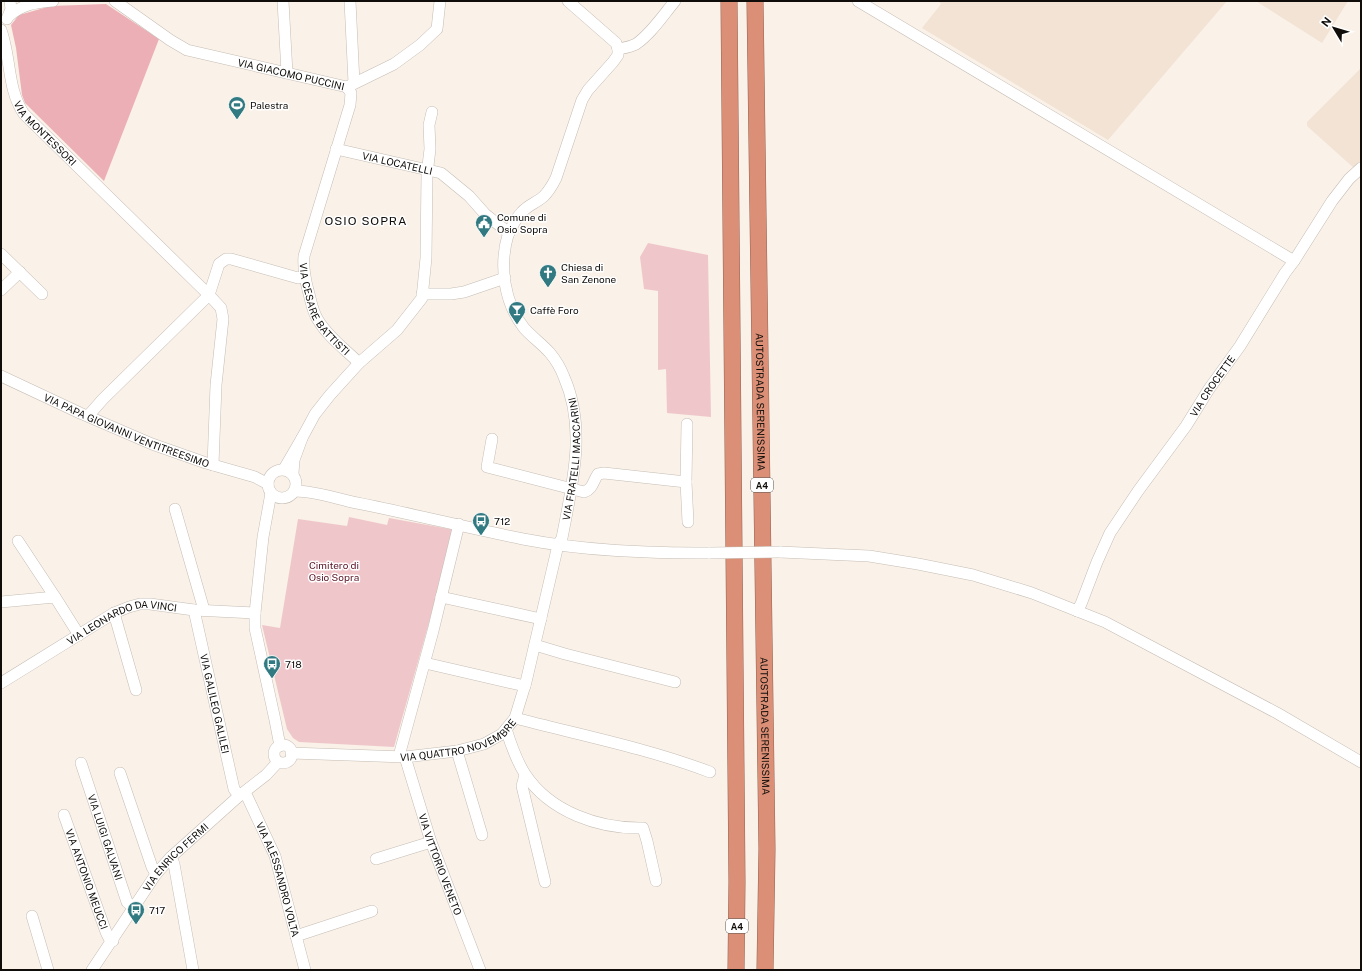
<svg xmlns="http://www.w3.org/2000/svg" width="1362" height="971" viewBox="0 0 1362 971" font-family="'Public Sans',sans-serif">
  <rect width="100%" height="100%" fill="#faf1e8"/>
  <path fill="#f2e3d4" d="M 938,1 L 1227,1 L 1108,140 L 922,28 L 941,4 Z
    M 1256,1 L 1348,1 L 1322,43 Z
    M 1361,68 L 1361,162 L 1355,169 L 1307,126 L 1307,122 Z"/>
  <path fill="#efc7cb" d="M 648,243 L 708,255 L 711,417 L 667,413 L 666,369 L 658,370 L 658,291 L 644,289 L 640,257 Z
    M 349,517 L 387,525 L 389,518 L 455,530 L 394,747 L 299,742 L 293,738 L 287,729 L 262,625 L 280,628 L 298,519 L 347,526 Z"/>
  <path fill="#edafb6" d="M 106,4 L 159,39 L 104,181 L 25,103 L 22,95 L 16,48 L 11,25 L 19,15 L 51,6 Z"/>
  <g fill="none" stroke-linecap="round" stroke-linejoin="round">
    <defs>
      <g id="minor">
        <path id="s1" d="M 115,1 L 170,40 L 187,50 L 347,87 L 394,64 L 420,45 L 437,29 L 440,1"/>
        <path d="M 283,1 L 287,73"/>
        <path d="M 350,1 L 354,83"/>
        <path d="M 858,1 L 1294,261"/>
        <path d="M 9,16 C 23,4 34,3 53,1"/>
        <path d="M 7,19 L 11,9 L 10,1"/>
        <path id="s2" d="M 1,30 C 11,57 7,89 24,114 L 209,295 L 219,264 L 226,259 L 231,259 L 298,278 L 304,276"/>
        <path d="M 618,49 C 624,48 631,47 636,44 C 651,34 664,14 675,1"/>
        <path id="s3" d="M 347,87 L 351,93 L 350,105 L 304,256 C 303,268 305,279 308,290 C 311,300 312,311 318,320 C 328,337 345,349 359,363"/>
        <path id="s4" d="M 336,149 L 441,173 L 469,196 L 485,214 L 509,233"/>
        <path d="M 1,254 L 42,294"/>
        <path d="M 1,290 L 20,272"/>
        <path d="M 422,294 L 451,294 L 464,292 L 505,278"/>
        <path id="s5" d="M 1,376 L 80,413 L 152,444 L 206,463 L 255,477 L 268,484"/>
        <path d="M 88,416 L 103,399 L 209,295 L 221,308 L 223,319 L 216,385 L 213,465"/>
        <path d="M 687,424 L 686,482 L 688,522"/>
        <path d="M 302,438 L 315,414 L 330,395 L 359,363 L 397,330 L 422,298 L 426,258 L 427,174 L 430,149 L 429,125 L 432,112"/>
        <path d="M 492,439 L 487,467 L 584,492 C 593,489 593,481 598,474 L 604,473 L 686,482"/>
        <path d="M 284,469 L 302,438 L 294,460 L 293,473"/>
        <circle cx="282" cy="484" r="14"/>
        <path d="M 295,491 C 316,491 337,499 357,503 C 413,514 468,528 523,539 C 585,551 647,553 710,553"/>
        <path d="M 271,493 L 263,537 L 255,613 L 255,628 L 275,720 L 280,746"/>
        <path d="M 175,509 L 204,610"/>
        <path d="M 18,541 L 55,597"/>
        <path d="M 780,552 L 869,556 L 918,564 L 973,575 L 1032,593 L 1105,622 L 1277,713 L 1361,762"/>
        <path d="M 441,597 L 541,619"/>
        <path d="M 1,602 L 55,597 L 79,635"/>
        <path id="s6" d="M 194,610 L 234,789 L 239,796"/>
        <path id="s7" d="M 1077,611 L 1081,604 L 1097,562 L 1110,533 L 1138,491 L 1186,426 L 1209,389 L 1240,346 L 1285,273 L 1294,261 L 1332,201 L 1349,179 L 1361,168"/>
        <path d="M 114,613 L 136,690"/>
        <path d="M 535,645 L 565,654 L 675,682"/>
        <path d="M 425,663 L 525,686"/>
        <path id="s8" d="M 1,683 L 114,613 L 129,607 L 140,604 L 150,604 L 194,610 L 255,613"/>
        <path d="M 515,718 C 580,735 647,748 710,772"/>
        <path d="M 506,729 C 511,745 516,760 525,774 C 550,812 599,829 643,828 L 647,841 L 656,881"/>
        <circle cx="283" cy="754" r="9"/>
        <path d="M 457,751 L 482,835"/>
        <path id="s9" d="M 291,753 L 405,757 L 457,751 L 484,744 L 502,734 L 515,718 L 526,682 L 558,545 L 562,538 C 572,485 587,429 564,377 C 561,369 555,359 550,353 C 542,344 532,337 524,328 C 504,303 499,265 508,235 C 511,228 517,217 522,212 C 528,205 538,202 544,196 C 549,191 553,184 556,178 L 582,100 L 588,90 L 613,62 L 618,55 L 618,49 L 616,43 L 568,1"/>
        <path d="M 399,756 L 433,631 L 459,524"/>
        <path id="s10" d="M 405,757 L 431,842 L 480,970"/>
        <path id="s11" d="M 81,763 L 127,902 L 134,908"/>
        <path d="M 120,773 L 152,867 L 156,874"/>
        <path d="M 525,775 L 522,786 L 545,882"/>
        <path id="s12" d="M 245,792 L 275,856 L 305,970"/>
        <path id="s13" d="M 64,815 L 106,932 L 109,938 L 113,941"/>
        <path d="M 171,857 L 174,864 L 193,970"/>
        <path d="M 376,859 L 431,842"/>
        <path d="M 32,916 L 48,970"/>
        <path d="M 296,936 L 372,911"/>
        <path id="s14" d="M 92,970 L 156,874 L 171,857 L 239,796 L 266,775 L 278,762"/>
      </g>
      <g id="highway">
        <path d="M 729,1 L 737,882 L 736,970"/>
        <path id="s15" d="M 755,1 L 767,849 L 765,970"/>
      </g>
    </defs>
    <use href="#minor" stroke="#c5bdb4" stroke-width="12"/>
    <use href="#highway" stroke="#936150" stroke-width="17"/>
    <use href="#minor" stroke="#fff" stroke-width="11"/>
    <use href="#highway" stroke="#da8f76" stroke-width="16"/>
    <defs>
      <path id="minor-bridge" d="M 710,553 L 780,552"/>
    </defs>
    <use href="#minor-bridge" stroke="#c5bdb4" stroke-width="12" stroke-linecap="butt"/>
    <use href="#minor-bridge" stroke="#fff" stroke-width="11"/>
  </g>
  <defs>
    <symbol id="stadium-pin" viewBox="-11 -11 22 30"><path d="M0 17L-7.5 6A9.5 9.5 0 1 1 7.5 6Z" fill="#327a82" stroke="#fff"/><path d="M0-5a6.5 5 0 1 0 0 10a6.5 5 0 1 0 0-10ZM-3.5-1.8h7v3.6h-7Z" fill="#fff"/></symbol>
    <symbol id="civic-pin" viewBox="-11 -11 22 30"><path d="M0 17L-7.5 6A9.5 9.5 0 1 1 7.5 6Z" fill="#327a82" stroke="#fff"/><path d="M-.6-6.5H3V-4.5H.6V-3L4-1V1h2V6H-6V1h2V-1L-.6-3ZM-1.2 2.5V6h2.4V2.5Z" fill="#fff"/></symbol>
    <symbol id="church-pin" viewBox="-11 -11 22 30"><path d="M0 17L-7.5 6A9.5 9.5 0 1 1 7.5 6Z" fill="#327a82" stroke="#fff"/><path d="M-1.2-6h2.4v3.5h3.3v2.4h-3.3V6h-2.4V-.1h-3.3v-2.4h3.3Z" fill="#fff"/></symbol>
    <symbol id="bar-pin" viewBox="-11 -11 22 30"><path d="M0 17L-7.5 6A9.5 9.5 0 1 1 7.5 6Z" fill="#327a82" stroke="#fff"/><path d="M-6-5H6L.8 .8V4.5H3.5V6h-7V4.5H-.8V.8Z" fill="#fff"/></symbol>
    <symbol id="bus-pin" viewBox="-11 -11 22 30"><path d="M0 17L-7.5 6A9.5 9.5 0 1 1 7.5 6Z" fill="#327a82" stroke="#fff"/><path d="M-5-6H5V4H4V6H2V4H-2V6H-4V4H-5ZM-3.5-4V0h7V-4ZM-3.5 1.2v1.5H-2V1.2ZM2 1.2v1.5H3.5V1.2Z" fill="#fff"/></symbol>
  </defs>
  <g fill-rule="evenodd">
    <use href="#stadium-pin" x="227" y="95" width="20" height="27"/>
    <use href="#civic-pin" x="474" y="213" width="20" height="27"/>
    <use href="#church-pin" x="538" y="263" width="20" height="27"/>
    <use href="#bar-pin" x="507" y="300" width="20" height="27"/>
    <use href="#bus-pin" x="471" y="511" width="20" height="27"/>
    <use href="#bus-pin" x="262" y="654" width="20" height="27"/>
    <use href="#bus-pin" x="126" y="900" width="20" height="27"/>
  </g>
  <g text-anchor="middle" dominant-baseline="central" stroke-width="3" stroke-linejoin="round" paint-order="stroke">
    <g fill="#fff" stroke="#575553" stroke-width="1">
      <rect x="751" y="478" width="22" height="14" rx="3"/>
      <rect x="726" y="919" width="22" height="14" rx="3"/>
    </g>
    <g font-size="9" font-weight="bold" fill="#0f0c09">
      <text x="762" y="485">A4</text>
      <text x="737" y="926">A4</text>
    </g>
    <g font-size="10" fill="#0f0c09" stroke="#fff">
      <text stroke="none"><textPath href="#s1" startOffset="194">VIA GIACOMO PUCCINI</textPath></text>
      <text stroke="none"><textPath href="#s2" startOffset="116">VIA MONTESSORI</textPath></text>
      <text stroke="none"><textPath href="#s4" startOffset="63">VIA LOCATELLI</textPath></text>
      <text stroke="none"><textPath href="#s3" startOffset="236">VIA CESARE BATTISTI</textPath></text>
      <text stroke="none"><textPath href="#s7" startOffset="264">VIA CROCETTE</textPath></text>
      <text stroke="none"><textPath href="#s15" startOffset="401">AUTOSTRADA SERENISSIMA</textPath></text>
      <text stroke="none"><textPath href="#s5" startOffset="137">VIA PAPA GIOVANNI VENTITREESIMO</textPath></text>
      <text stroke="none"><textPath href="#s9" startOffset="502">VIA FRATELLI MACCARINI</textPath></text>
      <text stroke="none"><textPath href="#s8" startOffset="138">VIA LEONARDO DA VINCI</textPath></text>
      <text stroke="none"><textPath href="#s6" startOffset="96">VIA GALILEO GALILEI</textPath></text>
      <text stroke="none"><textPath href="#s15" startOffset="725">AUTOSTRADA SERENISSIMA</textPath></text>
      <text stroke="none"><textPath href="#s9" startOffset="171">VIA QUATTRO NOVEMBRE</textPath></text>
      <text stroke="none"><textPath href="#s11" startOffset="78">VIA LUIGI GALVANI</textPath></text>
      <text stroke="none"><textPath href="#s14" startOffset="141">VIA ENRICO FERMI</textPath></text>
      <text stroke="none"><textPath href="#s10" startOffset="113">VIA VITTORIO VENETO</textPath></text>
      <text stroke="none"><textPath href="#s13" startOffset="68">VIA ANTONIO MEUCCI</textPath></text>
      <text stroke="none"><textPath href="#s12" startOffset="94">VIA ALESSANDRO VOLTA</textPath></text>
    </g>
    <g font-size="10" fill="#0f0c09" stroke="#fff" text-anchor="start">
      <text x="250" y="105">Palestra</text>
      <text x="497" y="217">Comune di<tspan x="497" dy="12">Osio Sopra</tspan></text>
      <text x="561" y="267">Chiesa di<tspan x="561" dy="12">San Zenone</tspan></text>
      <text x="530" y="310">Caffè Foro</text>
      <text x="494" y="521">712</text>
      <text x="285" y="664">718</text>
      <text x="149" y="910">717</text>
    </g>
    <g font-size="10" fill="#5b1425" stroke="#fff">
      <text x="334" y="565">Cimitero di<tspan x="334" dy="12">Osio Sopra</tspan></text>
    </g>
    <g font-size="12" letter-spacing="1" fill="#0f0c09" stroke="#fff">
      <text x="366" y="221">OSIO SOPRA</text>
    </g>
  </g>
  <rect width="1362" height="971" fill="none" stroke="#0f0c09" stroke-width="4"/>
  <g transform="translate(1334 28) rotate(308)" stroke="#ffffff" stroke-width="3" paint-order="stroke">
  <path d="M0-3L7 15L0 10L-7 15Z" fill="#0f0c09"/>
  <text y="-6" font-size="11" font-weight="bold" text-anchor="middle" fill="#0f0c09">N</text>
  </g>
</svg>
